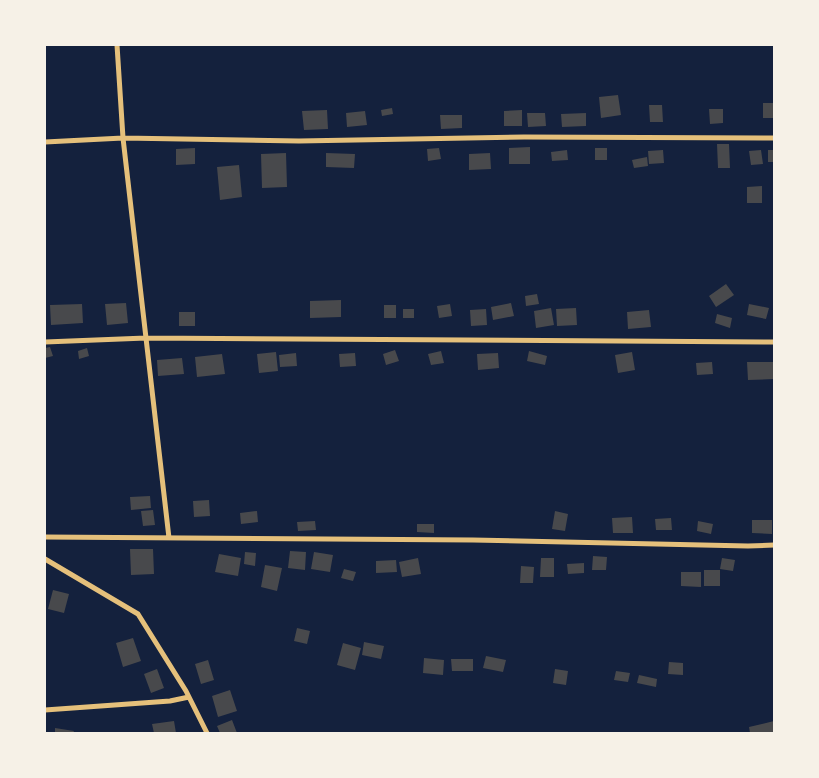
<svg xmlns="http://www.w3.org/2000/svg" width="819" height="778" viewBox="0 0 819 778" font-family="Commissioner,sans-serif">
  <rect width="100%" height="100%" fill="#14213d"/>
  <path fill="#48494c" d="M 618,95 L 621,115 L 601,118 L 599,97 Z
    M 763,103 L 774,103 L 774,118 L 763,118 Z
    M 649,105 L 662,105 L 663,122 L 650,122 Z
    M 392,108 L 393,114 L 382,116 L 381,110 Z
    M 709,109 L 723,109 L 723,123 L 710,124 Z
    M 327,110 L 328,129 L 304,130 L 302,111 Z
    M 522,110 L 522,126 L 504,126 L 504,111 Z
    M 365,111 L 367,125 L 347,127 L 346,113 Z
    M 527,113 L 545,113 L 546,126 L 528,127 Z
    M 586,113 L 586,126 L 562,127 L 561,114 Z
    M 440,115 L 462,115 L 462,128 L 441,129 Z
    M 717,144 L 729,144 L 730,168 L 718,168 Z
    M 530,147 L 530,164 L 509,164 L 509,148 Z
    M 195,148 L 195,164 L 176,165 L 176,149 Z
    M 439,148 L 441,159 L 428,161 L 427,149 Z
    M 595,148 L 607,148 L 607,160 L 595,160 Z
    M 567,150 L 568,160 L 552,161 L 551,152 Z
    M 663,150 L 664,163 L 649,164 L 648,151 Z
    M 761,150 L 763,164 L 751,165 L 749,151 Z
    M 768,150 L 774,150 L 774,162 L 768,162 Z
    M 286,153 L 287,187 L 262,188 L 261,154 Z
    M 326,153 L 355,154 L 354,168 L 326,167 Z
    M 490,153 L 491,169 L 469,170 L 469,154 Z
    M 647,157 L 648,166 L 634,168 L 632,160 Z
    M 239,165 L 242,197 L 220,200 L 217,167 Z
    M 762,186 L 762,203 L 747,203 L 747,187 Z
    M 726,284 L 734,295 L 716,307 L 709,296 Z
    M 537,294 L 539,304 L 526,306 L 525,296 Z
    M 341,300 L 341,317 L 310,318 L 310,301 Z
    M 126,303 L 128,323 L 107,325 L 105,304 Z
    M 511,303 L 514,316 L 493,320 L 491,307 Z
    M 82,304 L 83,323 L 51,325 L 50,305 Z
    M 450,304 L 452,316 L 439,318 L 437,306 Z
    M 749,304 L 769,308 L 766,319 L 747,315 Z
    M 384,305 L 396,305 L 396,318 L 384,318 Z
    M 551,308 L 554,325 L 536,328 L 534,311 Z
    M 576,308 L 577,325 L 557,326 L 556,309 Z
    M 403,309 L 414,309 L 414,318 L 403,318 Z
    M 486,309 L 487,325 L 471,326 L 470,310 Z
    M 649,310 L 651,327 L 628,329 L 627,312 Z
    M 179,312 L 195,312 L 195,326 L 179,326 Z
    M 717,314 L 732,318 L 730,328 L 715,323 Z
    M 50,347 L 53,356 L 45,358 L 45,348 Z
    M 87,348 L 89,356 L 79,359 L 78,351 Z
    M 395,350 L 399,361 L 386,365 L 383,354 Z
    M 441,351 L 444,363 L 431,365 L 428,354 Z
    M 529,351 L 547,356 L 545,365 L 527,361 Z
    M 276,352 L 278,371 L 259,373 L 257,354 Z
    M 632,352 L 635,370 L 618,373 L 615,355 Z
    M 296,353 L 297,366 L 280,367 L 279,355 Z
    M 355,353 L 356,366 L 340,367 L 339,354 Z
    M 498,353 L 499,368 L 478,370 L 477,354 Z
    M 222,354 L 225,374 L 197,377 L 195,357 Z
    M 182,358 L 184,374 L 158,376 L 157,360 Z
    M 712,362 L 713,374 L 697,375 L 696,363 Z
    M 747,362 L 774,362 L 774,379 L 748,380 Z
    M 150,496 L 151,508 L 131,510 L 130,497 Z
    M 209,500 L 210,516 L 194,517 L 193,501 Z
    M 153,510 L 155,525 L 143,526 L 141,511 Z
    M 257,511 L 258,522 L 241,524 L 240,513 Z
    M 555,511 L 568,514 L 565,531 L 552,529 Z
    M 632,517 L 633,533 L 613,533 L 612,518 Z
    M 671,518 L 672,530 L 656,530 L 655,519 Z
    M 752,520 L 772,520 L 772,534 L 752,533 Z
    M 315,521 L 316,530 L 298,531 L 297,522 Z
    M 698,521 L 713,524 L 711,534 L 697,531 Z
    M 417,524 L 434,524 L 434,533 L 417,532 Z
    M 130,549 L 153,549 L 154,574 L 131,575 Z
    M 290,551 L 306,552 L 305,570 L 288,568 Z
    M 245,552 L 256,553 L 255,566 L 244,564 Z
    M 314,552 L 333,555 L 330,572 L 311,569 Z
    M 219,554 L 241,558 L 238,576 L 215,572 Z
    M 593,556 L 607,557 L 606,570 L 592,570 Z
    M 418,558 L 421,574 L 402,577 L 399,562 Z
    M 541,558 L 554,558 L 554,577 L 540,577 Z
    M 722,558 L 735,560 L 733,571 L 720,569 Z
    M 396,560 L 397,572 L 376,573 L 376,561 Z
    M 584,563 L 584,573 L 568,574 L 567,564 Z
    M 265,565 L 282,568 L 277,591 L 261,587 Z
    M 521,566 L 534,567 L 533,583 L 520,583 Z
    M 344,569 L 356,572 L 353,581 L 341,578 Z
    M 704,570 L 720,570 L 720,586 L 704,586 Z
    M 681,572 L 701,572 L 701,587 L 681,586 Z
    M 53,590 L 69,594 L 64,613 L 48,609 Z
    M 297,628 L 310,631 L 307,644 L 294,641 Z
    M 133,638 L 141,661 L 123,667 L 116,643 Z
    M 364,642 L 384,646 L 381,659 L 362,655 Z
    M 343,643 L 361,648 L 355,670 L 337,665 Z
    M 486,656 L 506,660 L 503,672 L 483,668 Z
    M 424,658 L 444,660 L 443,675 L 423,673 Z
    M 451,659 L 473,659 L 473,671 L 452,671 Z
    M 208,660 L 214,680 L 201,684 L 195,664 Z
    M 669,662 L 683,663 L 683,675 L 668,674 Z
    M 157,669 L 164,688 L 151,693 L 144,674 Z
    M 555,669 L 568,671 L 566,685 L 553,683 Z
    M 616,671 L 630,673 L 628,682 L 614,680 Z
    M 639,675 L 657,679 L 656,687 L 637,683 Z
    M 230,690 L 237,711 L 218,717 L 212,696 Z
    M 232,720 L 237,733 L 220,733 L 217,726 Z
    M 174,721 L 176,733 L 154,733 L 152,724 Z
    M 774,721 L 774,733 L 750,733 L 749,727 Z
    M 55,728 L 74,731 L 73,733 L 55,733 Z"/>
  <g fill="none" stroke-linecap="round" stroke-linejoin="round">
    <path stroke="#e5c07b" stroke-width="5" d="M 117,45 L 123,138 L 169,538
      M 45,142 L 123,138 L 299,141 L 524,137 L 774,138
      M 45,342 L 146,338 L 774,342
      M 45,537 L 473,540 L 748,546 L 774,545
      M 45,559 L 138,614 L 186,691 L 207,733
      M 45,710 L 170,701 L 189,697"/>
  </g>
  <rect width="819" height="778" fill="none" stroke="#f6f1e7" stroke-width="92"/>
</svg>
